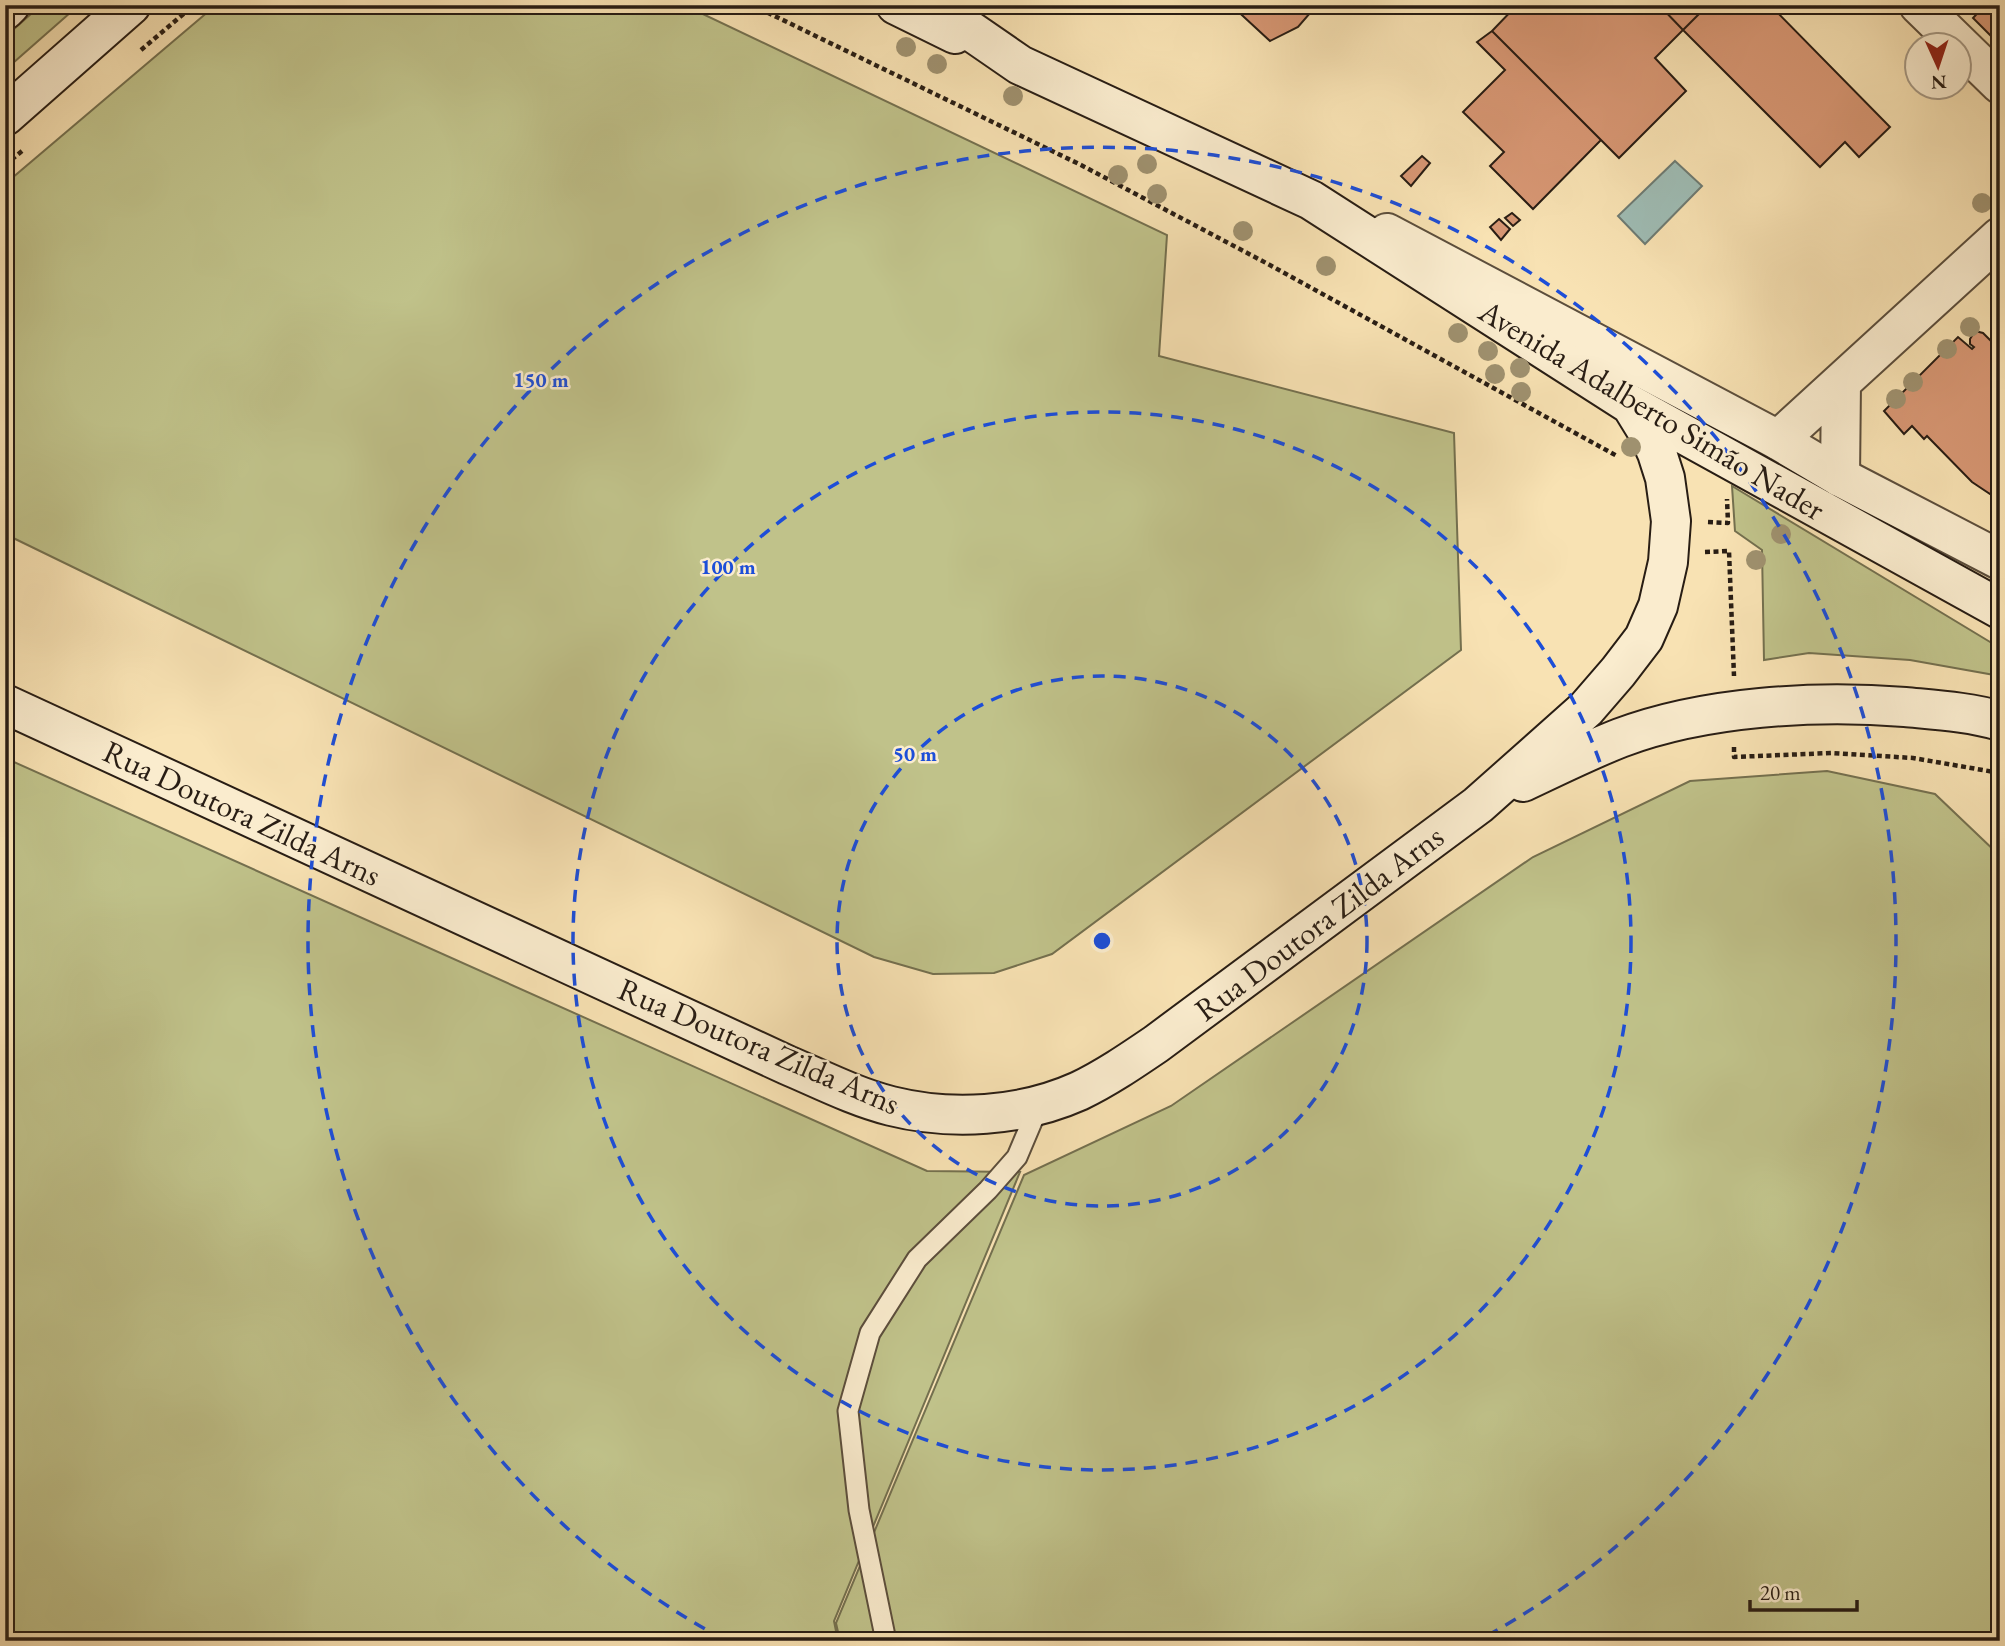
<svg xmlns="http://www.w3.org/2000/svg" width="2005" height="1646" viewBox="0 0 2005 1646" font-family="'EB Garamond',serif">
  <rect width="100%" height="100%" fill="#f8e2b3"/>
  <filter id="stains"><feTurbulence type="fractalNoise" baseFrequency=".00286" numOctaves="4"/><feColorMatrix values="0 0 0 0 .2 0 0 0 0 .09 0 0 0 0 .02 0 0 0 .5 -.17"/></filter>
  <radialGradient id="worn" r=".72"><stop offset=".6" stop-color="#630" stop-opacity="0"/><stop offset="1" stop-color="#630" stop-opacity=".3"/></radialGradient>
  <path fill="#c0c28a" stroke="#74704f" stroke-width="2" d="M 41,5 L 79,5 L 5,70 L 5,37 Z
    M 216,5 L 684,5 L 1167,235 L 1159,356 L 1454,433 L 1461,650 L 1052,954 L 994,973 L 933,974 L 874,957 L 5,534 L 5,184 Z
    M 1732,486 L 2000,648 L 2000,676 L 1910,660 L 1809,653 L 1764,660 L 1762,550 L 1735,531 Z
    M 5,758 L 927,1171 L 1020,1172 L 834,1621 L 838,1641 L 5,1641 Z
    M 1827,771 L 1935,794 L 2000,856 L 2000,1641 L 840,1641 L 836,1623 L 1024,1175 L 1171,1106 L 1533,857 L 1690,781 Z"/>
  <path fill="#9fbcb4" stroke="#6f7c74" stroke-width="2" d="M 1675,161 L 1702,186 L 1645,244 L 1618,216 Z"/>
  <path fill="#d79774" stroke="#281d14" stroke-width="2" d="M 1231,5 L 1317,5 L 1298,27 L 1270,41 Z
    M 1517,5 L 1659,5 L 1683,30 L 1655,58 L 1686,91 L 1619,158 L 1492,31 Z
    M 1659,5 L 1708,5 L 1683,30 Z
    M 1708,5 L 1770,5 L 1890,127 L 1859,157 L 1845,142 L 1820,167 L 1683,30 Z
    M 1985,5 L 2000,5 L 2000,45 L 1973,18 Z
    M 1492,31 L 1601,140 L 1533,209 L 1490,166 L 1504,152 L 1463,112 L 1505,70 L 1477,42 Z
    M 1422,156 L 1430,163 L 1411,186 L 1401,176 Z
    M 1512,213 L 1520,220 L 1513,226 L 1505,218 Z
    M 1499,219 L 1510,229 L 1501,240 L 1490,227 Z
    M 1975,331 L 1983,333 L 1993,343 L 2000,339 L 2000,366 L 1996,370 L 2000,373 L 2000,485 L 1990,494 L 1972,482 L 1927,436 L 1924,439 L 1912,426 L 1904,434 L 1884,411 L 1958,337 L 1972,349 L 1974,347 L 1970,344 L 1970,339 Z"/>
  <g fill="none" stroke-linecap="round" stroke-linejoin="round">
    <defs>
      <path id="service" d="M 886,1641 L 859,1510 L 848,1411 L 870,1333 L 917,1259 L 988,1190 L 1017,1157 L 1039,1105"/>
      <path id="minor" d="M 1919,5 L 2000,84
        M 1778,440 L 2000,237
        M 1840,477 L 1841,383"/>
      <path id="tertiary" d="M 1387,233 L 1778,440 L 1840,477 L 2000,560"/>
      <path id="secondary" d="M 896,5 L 955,34
        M 933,5 L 1020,65 L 1311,200 L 1631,405 L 2000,609
        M 5,10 L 10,5
        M 5,116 L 131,5
        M 5,704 L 787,1065 C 820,1079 855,1097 891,1106 C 951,1121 1021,1117 1079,1091 C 1106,1078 1131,1061 1156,1044 L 1478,805 L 1586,709 L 1618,672 L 1644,638 L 1658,606 L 1668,562 L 1671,521 L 1665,478 L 1657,453 L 1647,431 L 1631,405
        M 1523,782 C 1555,767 1587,751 1620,738 C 1705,706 1815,700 1905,707 C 1936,710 1970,712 2000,721"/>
    </defs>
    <use href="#service" stroke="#5c4e3c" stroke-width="23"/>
    <use href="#minor" stroke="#5c4e3c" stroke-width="42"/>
    <use href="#tertiary" stroke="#5c4e3c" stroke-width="42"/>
    <use href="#secondary" stroke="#281d14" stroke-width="42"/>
    <path stroke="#281d14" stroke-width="4.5" stroke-dasharray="5 3.5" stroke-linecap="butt" d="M 752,5 L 1081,165 L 1268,264 L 1617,456
      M 141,50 L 194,5
      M 5,165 L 22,151
      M 1708,522 L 1728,523 L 1727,499
      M 1705,552 L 1729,551 L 1734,676
      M 1734,747 L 1734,757 L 1831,753 L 1913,758 L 2000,773"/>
    <use href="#service" stroke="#faecce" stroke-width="19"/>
    <use href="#minor" stroke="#faecce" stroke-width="38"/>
    <use href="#tertiary" stroke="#faecce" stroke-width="38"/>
    <use href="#secondary" stroke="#faecce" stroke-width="38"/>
  </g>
  <g fill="#9f916f">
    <circle cx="906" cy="47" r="10"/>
    <circle cx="937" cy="64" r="10"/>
    <circle cx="1013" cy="96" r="10"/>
    <circle cx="1147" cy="164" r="10"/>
    <circle cx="1118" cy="175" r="10"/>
    <circle cx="1157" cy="194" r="10"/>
    <circle cx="1982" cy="203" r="10"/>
    <circle cx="1243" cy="231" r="10"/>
    <circle cx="1326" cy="266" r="10"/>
    <circle cx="1970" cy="327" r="10"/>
    <circle cx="1458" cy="333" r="10"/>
    <circle cx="1947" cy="349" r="10"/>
    <circle cx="1488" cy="351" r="10"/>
    <circle cx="1520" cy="368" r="10"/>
    <circle cx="1495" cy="374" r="10"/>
    <circle cx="1913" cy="382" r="10"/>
    <circle cx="1521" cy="392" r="10"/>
    <circle cx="1896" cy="399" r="10"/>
    <circle cx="1631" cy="447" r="10"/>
    <circle cx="1781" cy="534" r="10"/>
    <circle cx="1756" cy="560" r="10"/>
  </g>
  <g fill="none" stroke="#1d4ed8" stroke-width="3.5" stroke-dasharray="12 9">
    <circle cx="1102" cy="941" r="265"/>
    <circle cx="1102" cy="941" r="529"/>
    <path d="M723 1639A794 794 0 1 1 1481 1639"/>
  </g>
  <g text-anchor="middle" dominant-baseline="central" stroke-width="5" stroke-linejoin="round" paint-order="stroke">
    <g font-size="32" fill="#281d14" stroke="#faecce">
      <text transform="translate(1652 410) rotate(31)">Avenida Adalberto Simão Nader</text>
      <text transform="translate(242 813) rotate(25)">Rua Doutora Zilda Arns</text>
      <text transform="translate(1319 923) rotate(-37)">Rua Doutora Zilda Arns</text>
      <text transform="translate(759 1046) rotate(23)">Rua Doutora Zilda Arns</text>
    </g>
  </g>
  <circle cx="1102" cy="941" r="10" fill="#1d4ed8" stroke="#faecce" stroke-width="3.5"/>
  <g font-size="21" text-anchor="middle" font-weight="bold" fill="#1d4ed8" stroke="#faecce" stroke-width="5" stroke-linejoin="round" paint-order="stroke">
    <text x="541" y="387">150 m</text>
    <text x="728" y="574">100 m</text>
    <text x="915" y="761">50 m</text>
  </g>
  <rect width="2005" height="1646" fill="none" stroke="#f8e2b3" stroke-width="28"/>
  <rect x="7" y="7" width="1991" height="1632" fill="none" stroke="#281d14" stroke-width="3.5"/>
  <rect x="14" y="14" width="1977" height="1618" fill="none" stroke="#281d14" stroke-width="2"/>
  <g transform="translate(1938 66) rotate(177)"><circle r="33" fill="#faecce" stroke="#a69984" stroke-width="2"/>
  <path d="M0-5L12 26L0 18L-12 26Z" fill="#8f2418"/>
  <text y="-10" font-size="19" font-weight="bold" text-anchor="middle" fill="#281d14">N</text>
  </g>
  <path d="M1750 1600v10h107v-10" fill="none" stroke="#281d14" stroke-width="3.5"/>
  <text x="1760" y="1600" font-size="21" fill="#281d14" stroke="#faecce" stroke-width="5" paint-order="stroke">20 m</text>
  <rect width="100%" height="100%" filter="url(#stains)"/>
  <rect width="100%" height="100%" fill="url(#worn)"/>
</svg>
